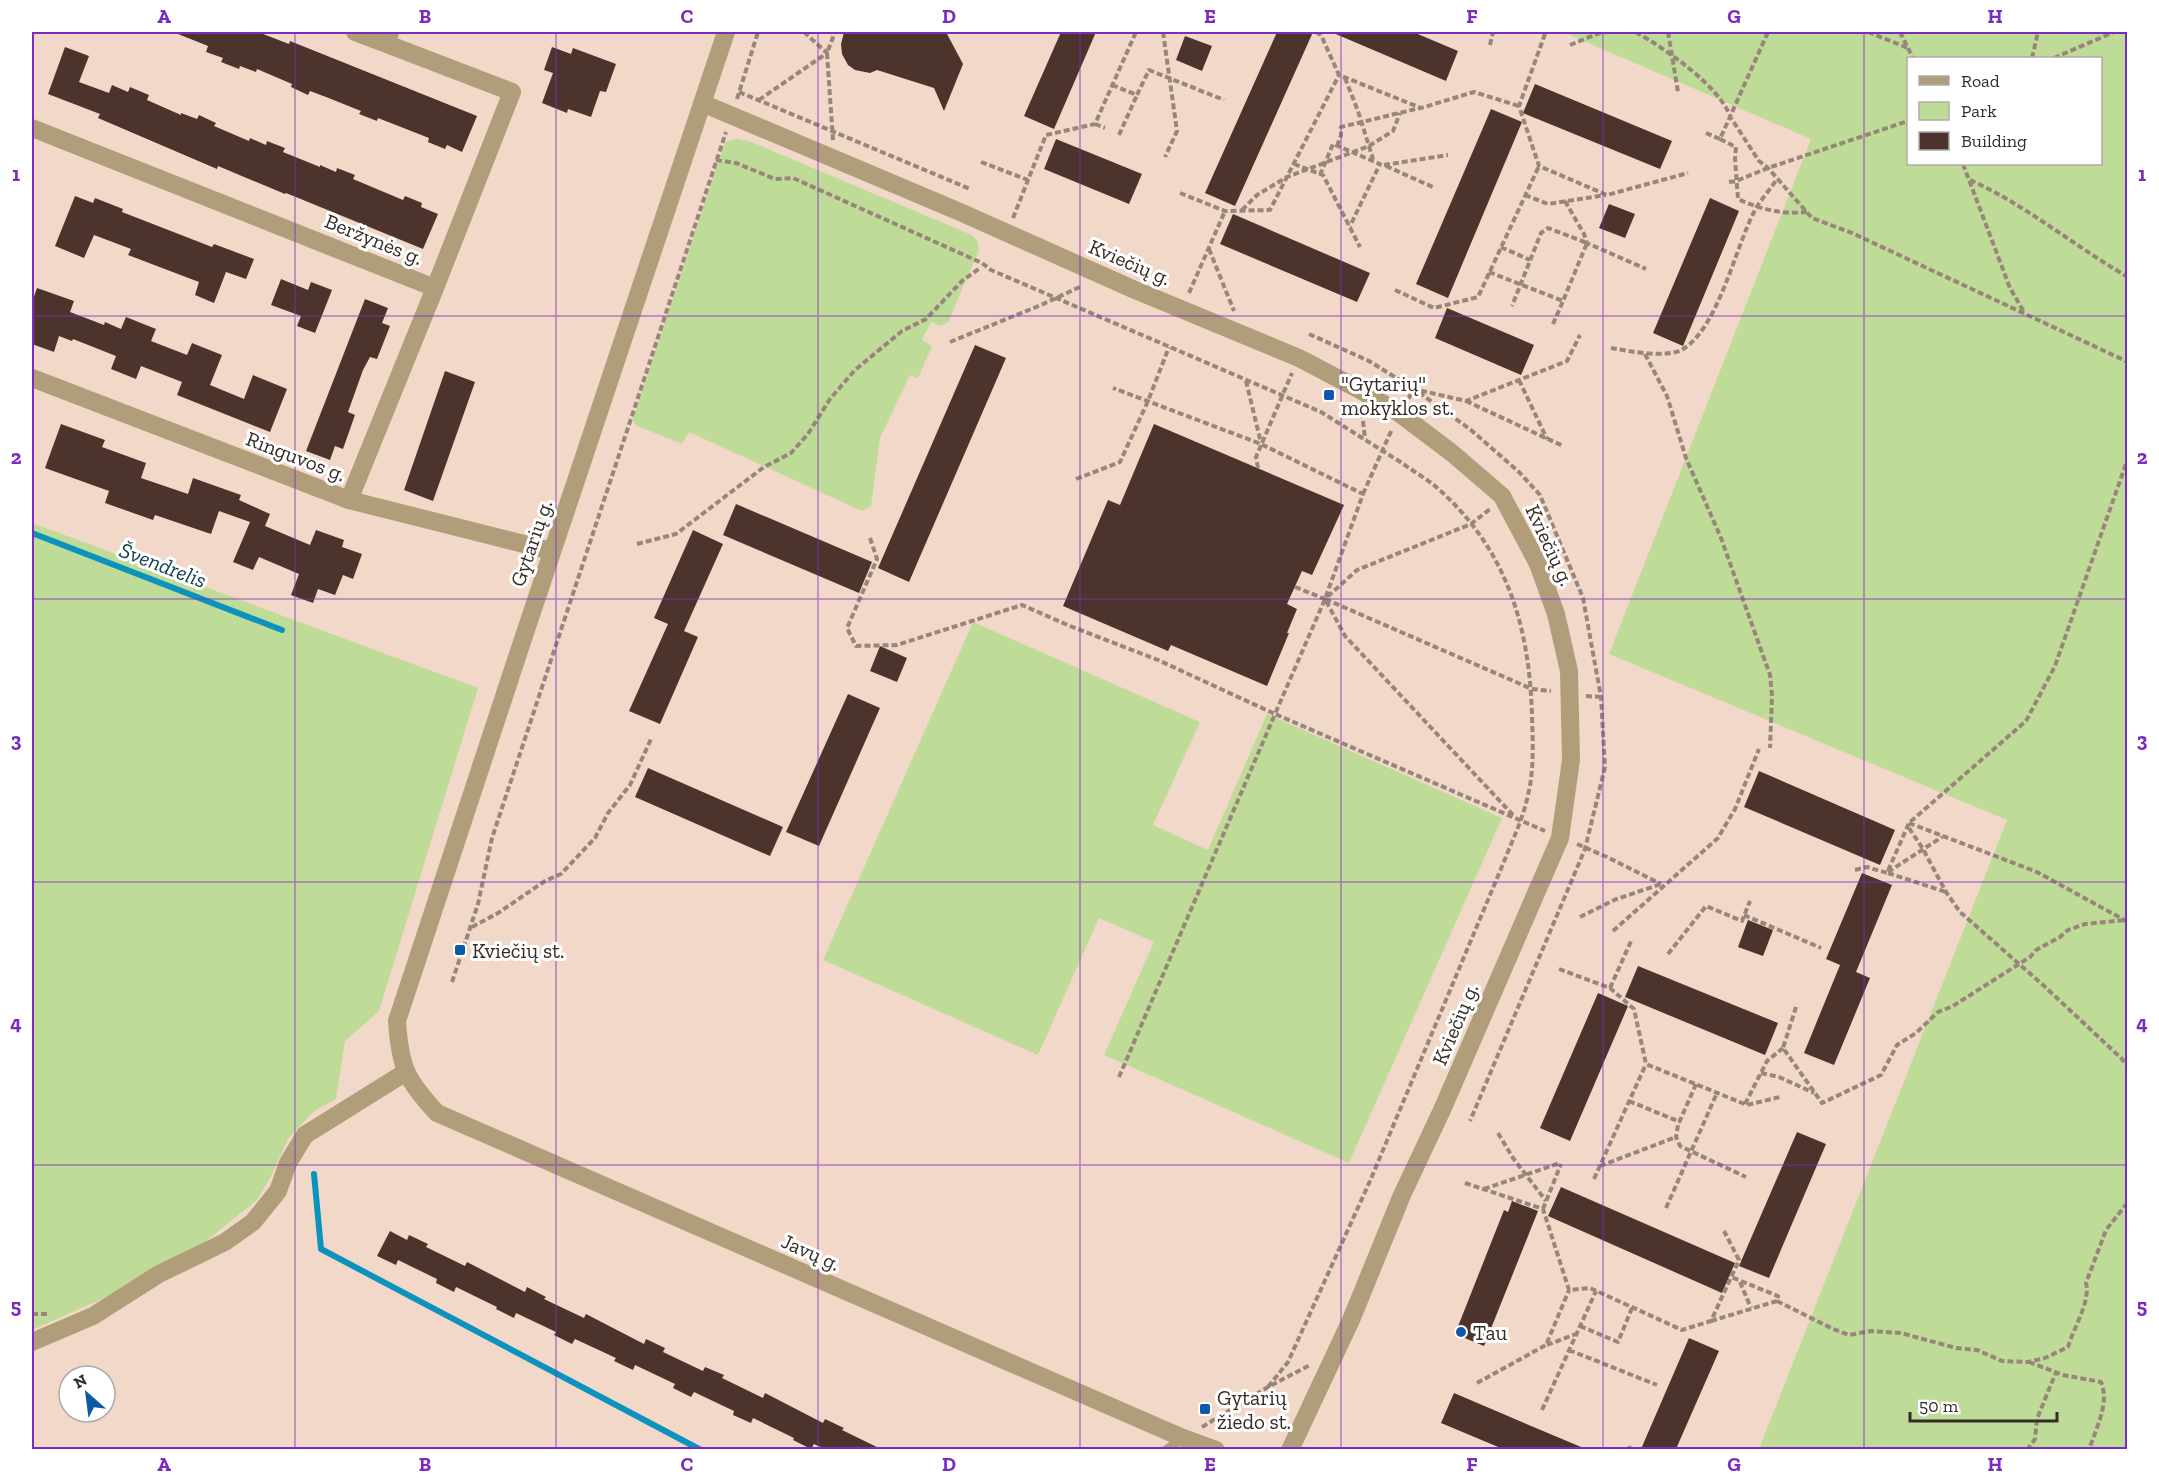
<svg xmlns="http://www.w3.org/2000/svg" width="2159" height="1481" viewBox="0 0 2159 1481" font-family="'Zilla Slab',serif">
  <rect width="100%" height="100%" fill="#f2d8c8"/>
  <path fill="#bfdb98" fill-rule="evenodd" d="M 1563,32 L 2127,32 L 2127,1449 L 1759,1449 L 2007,820 L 1609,654 L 1811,139 ZM 2100,58 L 2100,164 L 1908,164 L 1908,58 Z
    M 736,139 L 749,141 L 972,235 L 978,242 L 979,250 L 948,322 L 941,326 L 931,322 L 922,340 L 932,346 L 918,378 L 910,375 L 880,438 L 871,506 L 862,511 L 689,432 L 682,444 L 635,425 L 633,419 L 725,142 Z
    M 32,523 L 478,688 L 379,1011 L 345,1041 L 336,1099 L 313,1112 L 288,1139 L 270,1178 L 257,1200 L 200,1246 L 113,1294 L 32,1330 Z
    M 973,622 L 1200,722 L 1153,825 L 1208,850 L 1267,714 L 1502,818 L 1349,1163 L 1104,1055 L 1154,942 L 1099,918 L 1038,1055 L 823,960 Z"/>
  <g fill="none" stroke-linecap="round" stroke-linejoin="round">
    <path stroke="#0c93bd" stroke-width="6" d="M 32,533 L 282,630
      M 314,1174 L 321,1249 L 701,1450"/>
  </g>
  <path fill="#4c342d" d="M 173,32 L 258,32 L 289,44 L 290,41 L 477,116 L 462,152 L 447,145 L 445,149 L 428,142 L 429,138 L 378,118 L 377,121 L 359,114 L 361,111 L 326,97 L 310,91 L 308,95 L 291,87 L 292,84 L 257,69 L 256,72 L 240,66 L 239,69 L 221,62 L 223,58 L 206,52 L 208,46 Z
    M 844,32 L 946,32 L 963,64 L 944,111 L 934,88 L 877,70 L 870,73 L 855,70 L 848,65 L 842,54 L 841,44 Z
    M 1061,32 L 1096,32 L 1054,129 L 1024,116 Z
    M 1277,32 L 1313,32 L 1235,206 L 1205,193 Z
    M 1331,32 L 1413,32 L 1458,51 L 1446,81 Z
    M 1185,36 L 1212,46 L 1202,71 L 1176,60 Z
    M 65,47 L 89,56 L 79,82 L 109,93 L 112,85 L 128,92 L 130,87 L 149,95 L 147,100 L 181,115 L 181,113 L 197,119 L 199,115 L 216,123 L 214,126 L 249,141 L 250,138 L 266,145 L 267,141 L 285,148 L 283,152 L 320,167 L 320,165 L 336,172 L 337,168 L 355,175 L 353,179 L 403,200 L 405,196 L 422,203 L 421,207 L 438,214 L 423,249 L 286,193 L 285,194 L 218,166 L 217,169 L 98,118 L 100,114 L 48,94 Z
    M 552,47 L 571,54 L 573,48 L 616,64 L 606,92 L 600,91 L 591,117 L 568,109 L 567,113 L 542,103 L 553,73 L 544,70 Z
    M 1535,84 L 1672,141 L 1660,169 L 1523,113 Z
    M 1491,109 L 1522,122 L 1448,298 L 1416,284 Z
    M 1056,139 L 1142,174 L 1129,204 L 1044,169 Z
    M 75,196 L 93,203 L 95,198 L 123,209 L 122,212 L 212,247 L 214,244 L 254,259 L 246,279 L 226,272 L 214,303 L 195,295 L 199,282 L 128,255 L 131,249 L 94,235 L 84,258 L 55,246 Z
    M 1710,198 L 1739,211 L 1683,346 L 1653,333 Z
    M 1609,204 L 1635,214 L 1625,238 L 1599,228 Z
    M 1233,214 L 1370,273 L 1357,302 L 1220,244 Z
    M 281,279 L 308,290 L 311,282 L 332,290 L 315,333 L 297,326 L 301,316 L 271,305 Z
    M 37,288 L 74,301 L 70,312 L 104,325 L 105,322 L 121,329 L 126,317 L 156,329 L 151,341 L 187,355 L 192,343 L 222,355 L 210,385 L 244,399 L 253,375 L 287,389 L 270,432 L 177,395 L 182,382 L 141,366 L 136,379 L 111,369 L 116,356 L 73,339 L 72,341 L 59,336 L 54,352 L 32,344 L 32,302 Z
    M 365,299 L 388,308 L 382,323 L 390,326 L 377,359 L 370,357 L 363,370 L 348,412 L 355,415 L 343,449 L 335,446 L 330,460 L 306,451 Z
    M 1447,308 L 1534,345 L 1521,375 L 1435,338 Z
    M 975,345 L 1006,358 L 909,582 L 878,568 Z
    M 445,371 L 475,382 L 433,501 L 404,490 Z
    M 61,424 L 105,440 L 102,447 L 146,463 L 141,478 L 188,494 L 193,478 L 241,495 L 239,500 L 270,514 L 265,526 L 310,545 L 316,530 L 344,540 L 342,547 L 362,554 L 353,579 L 343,575 L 335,595 L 318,589 L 313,603 L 291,595 L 299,574 L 259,557 L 253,570 L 233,562 L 250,522 L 219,511 L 211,534 L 155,515 L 153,520 L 105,503 L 109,491 L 45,468 Z
    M 1154,424 L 1344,505 L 1312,575 L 1302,571 L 1287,604 L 1297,609 L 1287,633 L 1289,633 L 1267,686 L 1171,645 L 1168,651 L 1063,606 L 1108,500 L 1120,505 Z
    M 736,504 L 872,562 L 859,593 L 723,535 Z
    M 693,530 L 723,544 L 684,631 L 698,637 L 660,724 L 629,711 L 668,624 L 654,618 Z
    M 880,646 L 907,658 L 897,682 L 870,671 Z
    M 848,694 L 880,708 L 819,846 L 786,832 Z
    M 648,768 L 783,827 L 770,856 L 635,797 Z
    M 1759,771 L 1895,830 L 1880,865 L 1744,807 Z
    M 1862,873 L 1892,885 L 1856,972 L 1870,978 L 1834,1065 L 1804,1053 L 1840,965 L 1826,959 Z
    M 1748,920 L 1773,930 L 1763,956 L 1738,947 Z
    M 1638,966 L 1778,1023 L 1765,1055 L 1625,997 Z
    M 1598,993 L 1628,1006 L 1570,1141 L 1540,1128 Z
    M 1797,1132 L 1826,1144 L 1769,1278 L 1739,1266 Z
    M 1561,1187 L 1735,1263 L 1722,1293 L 1548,1216 Z
    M 1512,1201 L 1538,1211 L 1484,1346 L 1455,1334 L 1504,1210 L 1508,1212 Z
    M 390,1231 L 407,1240 L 409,1235 L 428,1244 L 426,1247 L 465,1266 L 467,1262 L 525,1292 L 527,1287 L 546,1297 L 544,1299 L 584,1318 L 586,1314 L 644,1344 L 646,1339 L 665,1348 L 663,1352 L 703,1371 L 705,1367 L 724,1375 L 722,1378 L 763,1398 L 765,1393 L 823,1423 L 825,1419 L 844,1428 L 842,1430 L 881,1449 L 825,1449 L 814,1444 L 811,1449 L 793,1440 L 794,1438 L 753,1418 L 751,1423 L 733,1415 L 734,1411 L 694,1392 L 691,1397 L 673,1388 L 675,1384 L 635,1365 L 633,1370 L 614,1361 L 616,1358 L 575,1339 L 572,1344 L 554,1335 L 556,1332 L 516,1313 L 514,1318 L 496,1309 L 497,1307 L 456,1287 L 454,1292 L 436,1283 L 437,1279 L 398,1260 L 396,1265 L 377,1256 Z
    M 1689,1338 L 1719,1351 L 1676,1449 L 1641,1449 Z
    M 1454,1393 L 1543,1431 L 1586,1449 L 1503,1449 L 1441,1423 Z"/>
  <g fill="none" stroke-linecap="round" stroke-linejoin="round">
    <path stroke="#98867b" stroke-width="4" stroke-dasharray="6 3" stroke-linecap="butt" d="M 1163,32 L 1177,131 L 1165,157
      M 1316,32 L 1321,35 L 1339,75 L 1421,108 L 1474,92 L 1519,106
      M 1636,32 C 1665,49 1719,85 1731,118 L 1759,161 L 1768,168 L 1812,218 L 1852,233 L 2128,362
      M 1668,32 L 1678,92
      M 1868,32 L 1908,48
      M 1900,32 L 1913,58
      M 1545,34 L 1519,106 L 1539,166 L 1607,195 L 1688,173
      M 1490,45 L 1493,32
      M 1570,45 L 1602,32
      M 2032,58 L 2038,32
      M 2054,58 L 2114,32
      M 1345,78 L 1358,111 L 1373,159
      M 1112,85 L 1137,95 L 1149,70 L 1224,100
      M 739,92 L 970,189
      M 737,99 L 758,32
      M 759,100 L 827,53 L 805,33
      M 1095,124 L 1105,128
      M 1706,133 L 1720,139 L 1768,32
      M 1119,135 L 1137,95
      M 1720,139 L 1736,147 L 1735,159 L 1738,199 C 1760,209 1783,215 1807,212
      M 833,140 L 827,53 L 835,32
      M 1337,146 L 1341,135 L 1341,127 L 1420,108
      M 716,160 L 736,163 L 775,179 L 793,178 L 982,263 L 991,270 L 1321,412 C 1348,429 1375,446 1402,463 C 1413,471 1425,478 1435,486 C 1507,548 1530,627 1532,718 C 1533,744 1534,770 1528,795 C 1523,819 1512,841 1503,864 L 1370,1181 L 1288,1362 L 1268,1387
      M 981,162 L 1028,180 L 1046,135 L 1095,124 L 1136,32
      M 1294,164 L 1323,175 L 1360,247
      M 1963,164 L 2010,288 L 2024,312
      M 1384,165 L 1448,155
      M 1386,166 L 1435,188
      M 1320,175 L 1333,144 L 1380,164 L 1350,226
      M 1970,180 C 2026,205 2074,246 2128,277
      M 1729,182 L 1736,181 L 1768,168 L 1908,121
      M 1180,193 L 1225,211 L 1270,210 L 1339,75
      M 1525,195 L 1548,204 L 1606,195
      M 1565,201 L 1584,234 L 1587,243 L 1646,269
      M 1242,210 L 1257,195 L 1287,177 L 1369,146 L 1393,131 L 1400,113
      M 1013,218 L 1028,180
      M 1501,247 L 1530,260
      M 1209,249 L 1234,311
      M 1489,272 L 1563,301 L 1587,243 L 1548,228 L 1541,233 L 1512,306
      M 1395,290 L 1434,308 L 1478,297 L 1539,166
      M 1189,293 L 1225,211
      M 1553,324 L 1563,301
      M 1309,334 L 1369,361 L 1414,389 L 1466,401 L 1567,361 L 1580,335
      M 950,342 L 1041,305 L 1082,286
      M 1611,348 C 1628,351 1667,359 1683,349 C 1718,328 1735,249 1754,212 C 1760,200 1770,190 1777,179
      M 1645,354 L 1667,396 L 1686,458 L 1721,538 L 1770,675 L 1772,696 L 1770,748
      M 1519,380 L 1547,439
      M 1246,381 L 1261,443
      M 1408,399 L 1414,389 L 1471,430 L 1519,472 L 1540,495 L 1583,598 L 1601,697 L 1605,767 L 1585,849 L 1470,1121
      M 1466,401 L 1563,446
      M 1362,412 L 1365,439
      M 1258,468 L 1256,457 L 1292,373
      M 1076,479 L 1120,462 L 1148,401 L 1169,347
      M 1363,494 L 1392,429
      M 870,538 L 877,559 L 847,628 L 856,646 L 897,645 L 1022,605 L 1070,626 L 1158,660 L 1275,714 L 1325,599 L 1363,494 L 1261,444 L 1113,388
      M 637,544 L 676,534 L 764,467 L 791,453 L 808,434 L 830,399 L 855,370 L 902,331 L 926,319 L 962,281 L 980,268
      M 1295,587 L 1325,599 L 1357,570 L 1471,524 L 1490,509
      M 1586,696 L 1601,697
      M 1513,815 L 1345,636 L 1325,599 L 1532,689 L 1551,691
      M 1909,823 L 2037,872 L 2128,922
      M 1909,828 L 1923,849 L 1946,892 L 1960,912 L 2043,985 L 2122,1059 L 2128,1067
      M 1577,844 L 1607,857 L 1661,884
      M 1855,870 L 1867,867 L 1887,873 L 1909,823 L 2026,721 L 2055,666 L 2128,458
      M 1888,872 L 1942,837
      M 1888,873 L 1946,892
      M 1744,915 L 1821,948
      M 1580,917 L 1614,900 L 1661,884
      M 472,927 L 498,913 L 545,881 L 561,874 L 595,838 L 608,813 L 630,785 L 651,739
      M 1613,931 L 1718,838 L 1735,809 L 1759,749
      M 1668,954 L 1706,906 L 1742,921 L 1750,901
      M 1559,969 L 1610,988 L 1634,1009 L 1646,1064 L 1747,1105 L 1780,1097
      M 452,982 L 478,904 L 492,838 L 726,132
      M 1610,988 L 1632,939
      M 1796,1007 L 1783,1048 L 1822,1103 L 1881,1075 L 1897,1045 L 1916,1033 L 1938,1012 L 1953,1006 L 2030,957 L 2036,950 L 2060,937 L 2068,930 L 2085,924 L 2125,920
      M 1761,1073 L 1779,1077 L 1814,1093
      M 1119,1077 L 1275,714 L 1545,831
      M 1696,1084 L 1678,1125 L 1676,1137 L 1680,1146 L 1746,1177
      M 1629,1101 L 1680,1122
      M 1745,1104 L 1767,1061 L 1783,1048
      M 1498,1133 L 1513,1158 L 1546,1201
      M 1600,1166 L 1676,1137
      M 1594,1179 L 1646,1064
      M 1465,1183 L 1543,1209 L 1569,1290 L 1590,1288 L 1682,1330 L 1711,1321 L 1739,1260 L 1724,1231
      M 1484,1189 L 1560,1163
      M 1666,1208 L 1717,1093
      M 1543,1209 L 1561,1164
      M 1740,1282 L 1751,1308
      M 1777,1301 L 1833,1329 L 1849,1335 L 1871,1331 L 1901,1333 L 1956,1348 L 1977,1350 L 2002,1361 L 2028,1362 L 2045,1358 L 2068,1347 C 2073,1329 2091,1301 2086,1283 L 2106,1230 L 2128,1202
      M 32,1314 L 50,1314
      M 1711,1321 L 1777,1301 L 1778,1296 L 1731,1277
      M 1580,1326 L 1618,1342 L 1632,1308
      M 1547,1345 L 1576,1334
      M 1569,1350 L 1657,1385
      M 2029,1362 L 2063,1375 L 2101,1382 C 2110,1403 2096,1428 2089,1450
      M 1477,1383 L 1546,1345 L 1569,1290
      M 1542,1410 L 1596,1291
      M 1202,1427 L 1268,1387 L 1310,1365
      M 1629,1446 L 1630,1450
      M 2027,1450 L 2035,1439 L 2037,1419 L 2056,1372"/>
    <path stroke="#b09d7a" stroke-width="9" d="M 1166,1450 L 1183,1438"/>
    <path stroke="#b09d7a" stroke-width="18" d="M 355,32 L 387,44
      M 726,32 L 521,645 L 397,1021 C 400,1067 406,1080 437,1113 L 1183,1438 L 1216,1450
      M 702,103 L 960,212 L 1135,290 L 1299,358 L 1360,390 L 1399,413 L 1452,453 L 1502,496 L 1538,564 L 1556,614 L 1569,671 L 1571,760 L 1560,838 L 1442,1110 L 1402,1195 L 1351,1320 L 1290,1450
      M 32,128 L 435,288 L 512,92 L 387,44 L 390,32
      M 32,378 L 349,500 L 552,551
      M 349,500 L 435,288
      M 32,1342 L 93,1316 L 159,1274 L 225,1242 L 253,1222 L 278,1191 L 288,1163 L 305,1135 L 406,1072"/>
  </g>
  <path fill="none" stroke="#7b2cbf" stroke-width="1.5" stroke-opacity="0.55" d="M 295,32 L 295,1450M 556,32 L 556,1450M 818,32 L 818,1450M 1080,32 L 1080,1450M 1341,32 L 1341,1450M 1603,32 L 1603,1450M 1864,32 L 1864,1450M 32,316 L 2128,316M 32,599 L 2128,599M 32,882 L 2128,882M 32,1165 L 2128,1165"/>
  <g fill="#0d59a8" stroke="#fff" stroke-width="2">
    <rect x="1323" y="389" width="12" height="12" rx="3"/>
    <rect x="454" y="944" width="12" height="12" rx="3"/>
    <circle cx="1461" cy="1332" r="6"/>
    <rect x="1199" y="1403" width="12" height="12" rx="3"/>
  </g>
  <g text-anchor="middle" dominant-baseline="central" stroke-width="6" stroke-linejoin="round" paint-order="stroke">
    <g font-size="21" fill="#362c26" stroke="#fff">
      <text transform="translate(374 239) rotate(22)">Beržynės g.</text>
      <text transform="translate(1130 262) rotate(23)">Kviečių g.</text>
      <text transform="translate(296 456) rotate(21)">Ringuvos g.</text>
      <text transform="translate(531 543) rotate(-71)">Gytarių g.</text>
      <text transform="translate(1550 545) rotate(65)">Kviečių g.</text>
      <text transform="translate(1455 1024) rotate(-67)">Kviečių g.</text>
      <text transform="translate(811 1252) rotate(24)">Javų g.</text>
    </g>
    <g font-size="21" fill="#362c26" stroke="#fff" text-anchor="start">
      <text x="1341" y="383">"Gytarių"<tspan x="1341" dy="24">mokyklos st.</tspan></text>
      <text x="472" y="950">Kviečių st.</text>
      <text x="1473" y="1332">Tau</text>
      <text x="1217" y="1397">Gytarių<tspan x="1217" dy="24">žiedo st.</tspan></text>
    </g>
    <g font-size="22" font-style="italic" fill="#0b3d4f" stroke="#fff">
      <text transform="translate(163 565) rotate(21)">Švendrelis</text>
    </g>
  </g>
  <rect width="2159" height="1481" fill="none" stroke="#ffffff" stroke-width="66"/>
  <rect x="1907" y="57" width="195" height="108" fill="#ffffff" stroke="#afaba8" stroke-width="1.5"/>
  <rect x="1919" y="76" width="30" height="9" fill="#b09d7a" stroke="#afaba8" stroke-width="1.5"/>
  <text x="1961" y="87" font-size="18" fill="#362c26">Road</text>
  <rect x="1919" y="102" width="30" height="18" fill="#bfdb98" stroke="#afaba8" stroke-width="1.5"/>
  <text x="1961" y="117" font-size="18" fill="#362c26">Park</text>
  <rect x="1919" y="132" width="30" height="18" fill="#4c342d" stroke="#afaba8" stroke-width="1.5"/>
  <text x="1961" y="147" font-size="18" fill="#362c26">Building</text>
  <g transform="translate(87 1394) rotate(332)"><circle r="28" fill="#ffffff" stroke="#afaba8" stroke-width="1.5"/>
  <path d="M0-4.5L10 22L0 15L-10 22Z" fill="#0d59a8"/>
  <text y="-9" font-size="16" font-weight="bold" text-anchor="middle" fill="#362c26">N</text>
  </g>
  <path d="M1910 1412v9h147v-9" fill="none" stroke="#362c26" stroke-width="3"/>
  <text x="1919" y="1412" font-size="18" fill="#362c26" stroke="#ffffff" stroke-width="4.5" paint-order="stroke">50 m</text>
  <rect x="33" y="33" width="2093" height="1415" fill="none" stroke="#7b2cbf" stroke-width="2"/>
  <g font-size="20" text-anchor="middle" font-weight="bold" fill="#7b2cbf">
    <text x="164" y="23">A</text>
    <text x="425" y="23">B</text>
    <text x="687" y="23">C</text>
    <text x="949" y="23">D</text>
    <text x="1210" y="23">E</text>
    <text x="1472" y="23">F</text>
    <text x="1734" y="23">G</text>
    <text x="1995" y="23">H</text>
    <text x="16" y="181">1</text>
    <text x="2142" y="181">1</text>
    <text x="16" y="464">2</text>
    <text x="2142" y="464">2</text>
    <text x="16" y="747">3</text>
    <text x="2142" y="747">3</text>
    <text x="16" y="1030">4</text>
    <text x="2142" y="1030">4</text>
    <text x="16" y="1313">5</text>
    <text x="2142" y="1313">5</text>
    <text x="164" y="1471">A</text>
    <text x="425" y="1471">B</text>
    <text x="687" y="1471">C</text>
    <text x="949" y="1471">D</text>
    <text x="1210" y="1471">E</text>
    <text x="1472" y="1471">F</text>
    <text x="1734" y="1471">G</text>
    <text x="1995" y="1471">H</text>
  </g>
</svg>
